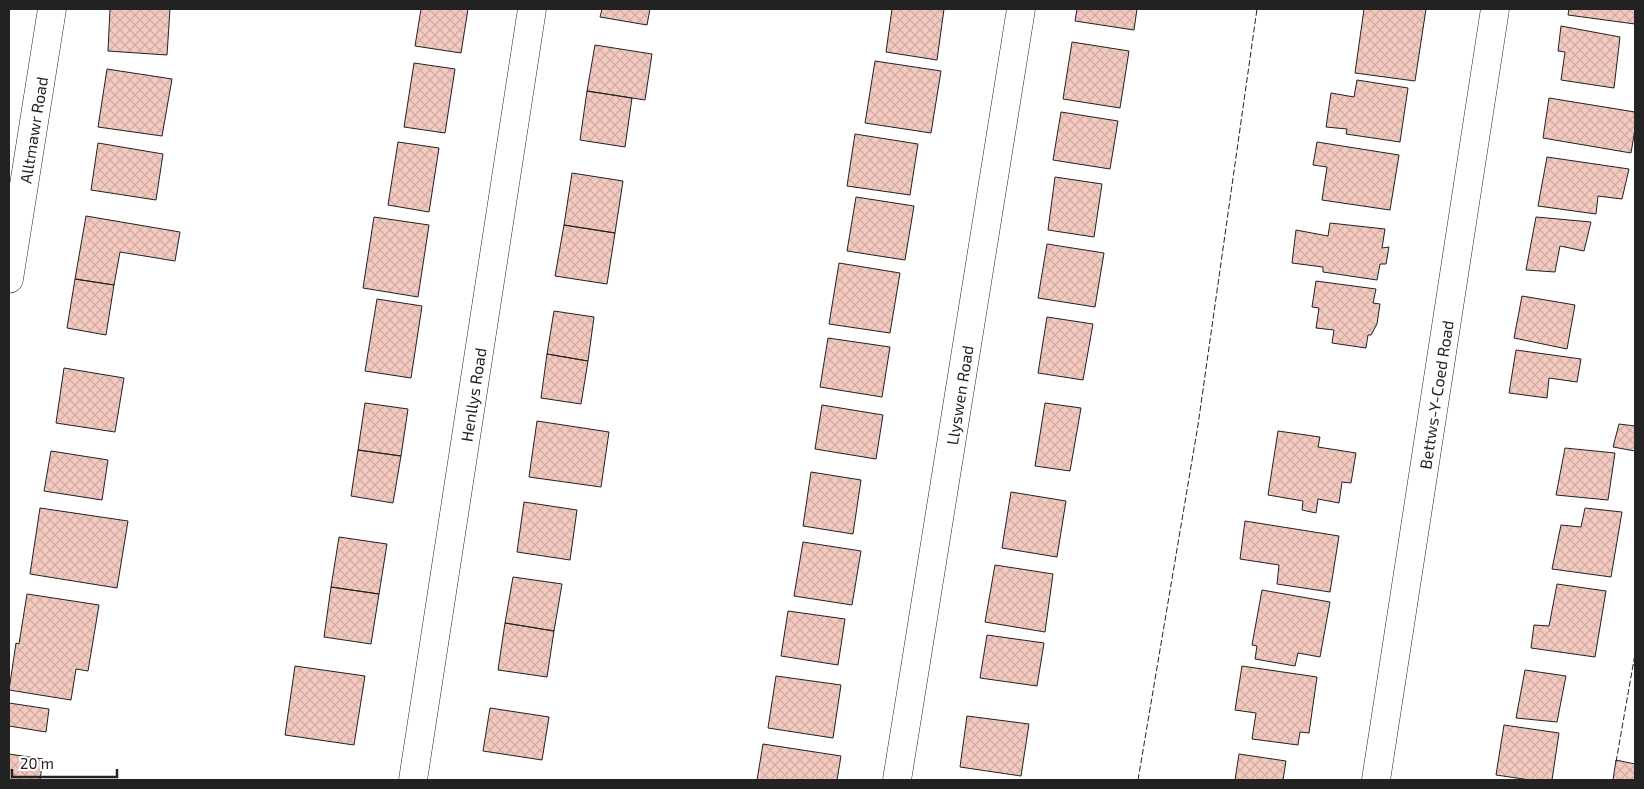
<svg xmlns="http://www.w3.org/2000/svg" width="1644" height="789" viewBox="0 0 1644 789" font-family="'Exo 2',sans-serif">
  <defs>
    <pattern id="building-cross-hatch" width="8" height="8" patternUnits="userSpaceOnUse" patternTransform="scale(1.25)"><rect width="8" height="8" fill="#f3c9c0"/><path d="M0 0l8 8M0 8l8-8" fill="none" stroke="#d0aca5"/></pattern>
  </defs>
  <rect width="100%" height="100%" fill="#fff"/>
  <path fill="url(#building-cross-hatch)" stroke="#222" d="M 110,9 L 170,9 L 167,55 L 108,51 Z
    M 421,9 L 468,9 L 461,53 L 415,46 Z
    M 602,9 L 650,9 L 647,25 L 600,17 Z
    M 892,9 L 944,9 L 937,60 L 886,52 Z
    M 1077,9 L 1137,9 L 1134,30 L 1075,21 Z
    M 1364,9 L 1426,9 L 1415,81 L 1355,73 Z
    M 1569,9 L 1635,9 L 1635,24 L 1568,15 Z
    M 1561,26 L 1620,37 L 1614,88 L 1561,80 L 1565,52 L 1558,51 Z
    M 1072,42 L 1129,51 L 1120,108 L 1063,99 Z
    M 595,45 L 652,54 L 645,100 L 587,91 Z
    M 875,61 L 941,71 L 931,133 L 865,123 Z
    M 414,63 L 455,69 L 445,133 L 404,127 Z
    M 107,69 L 172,79 L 162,136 L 98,127 Z
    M 1357,80 L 1408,88 L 1400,142 L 1346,134 L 1347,129 L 1326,127 L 1331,93 L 1354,97 Z
    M 587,91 L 632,98 L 625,147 L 580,140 Z
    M 1549,98 L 1635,112 L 1635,129 L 1631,153 L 1543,138 Z
    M 1061,112 L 1118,121 L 1110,169 L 1053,160 Z
    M 855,134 L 918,144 L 910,195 L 847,186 Z
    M 398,142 L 439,148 L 429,212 L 388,205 Z
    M 1317,142 L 1399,155 L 1390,210 L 1322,200 L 1327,167 L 1313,165 Z
    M 98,143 L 163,154 L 156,200 L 91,190 Z
    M 1547,157 L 1629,169 L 1622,199 L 1598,196 L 1596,214 L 1538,206 Z
    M 572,173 L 623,181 L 615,233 L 564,225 Z
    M 1055,177 L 1102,184 L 1094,237 L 1048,230 Z
    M 856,197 L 914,206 L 905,260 L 847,251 Z
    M 86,216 L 180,232 L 175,261 L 120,252 L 114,285 L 75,279 Z
    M 374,217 L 429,225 L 418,297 L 363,288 Z
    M 1536,217 L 1591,222 L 1584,251 L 1560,246 L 1555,272 L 1526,270 Z
    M 1330,223 L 1385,229 L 1382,248 L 1389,247 L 1386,264 L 1380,264 L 1377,280 L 1323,272 L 1323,267 L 1292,263 L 1296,230 L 1328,236 Z
    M 564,225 L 615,233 L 607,284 L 555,276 Z
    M 1047,244 L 1104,253 L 1095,307 L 1038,298 Z
    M 839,263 L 900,273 L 890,333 L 829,324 Z
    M 75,279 L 114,285 L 106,335 L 67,328 Z
    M 1316,281 L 1376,289 L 1373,303 L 1380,304 L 1377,324 L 1371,335 L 1368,335 L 1366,348 L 1332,343 L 1334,330 L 1316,328 L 1319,308 L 1312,307 Z
    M 1522,296 L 1575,305 L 1567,349 L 1514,338 Z
    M 377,299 L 422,306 L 411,378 L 365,371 Z
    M 554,311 L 594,317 L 588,361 L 547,354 Z
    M 1047,317 L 1093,324 L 1083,380 L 1038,373 Z
    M 828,338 L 890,347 L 882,397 L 820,387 Z
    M 1516,350 L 1581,359 L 1577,382 L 1549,378 L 1547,398 L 1509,393 Z
    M 547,354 L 588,361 L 581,404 L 541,398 Z
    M 64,368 L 124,378 L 115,432 L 56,423 Z
    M 365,403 L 408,409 L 401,456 L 358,450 Z
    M 1045,403 L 1081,408 L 1070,471 L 1035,466 Z
    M 822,405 L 883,415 L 876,459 L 815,449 Z
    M 537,421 L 609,432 L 601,487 L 529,477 Z
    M 1619,424 L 1635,426 L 1635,451 L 1613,447 Z
    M 1278,431 L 1320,437 L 1318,447 L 1356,453 L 1351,483 L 1342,482 L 1339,503 L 1318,499 L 1316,513 L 1302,510 L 1303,501 L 1268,495 Z
    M 1565,448 L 1615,453 L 1608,500 L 1556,495 Z
    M 358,450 L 401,456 L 393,503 L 351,496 Z
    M 51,451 L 108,460 L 102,500 L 44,491 Z
    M 811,472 L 861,480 L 853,534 L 803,526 Z
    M 1011,492 L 1066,501 L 1057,557 L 1002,548 Z
    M 524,502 L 577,510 L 570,560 L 517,552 Z
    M 40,508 L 128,521 L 117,588 L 30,574 Z
    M 1585,508 L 1622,512 L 1611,577 L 1552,569 L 1561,525 L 1581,527 Z
    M 1245,521 L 1339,536 L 1330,592 L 1277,584 L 1279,565 L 1240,559 Z
    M 339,537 L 387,544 L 379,594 L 331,587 Z
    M 803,542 L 861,551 L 852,605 L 794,596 Z
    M 995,565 L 1053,574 L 1045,632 L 985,622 Z
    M 513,577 L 562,584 L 554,631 L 505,623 Z
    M 1557,584 L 1606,591 L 1595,657 L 1531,648 L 1534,625 L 1549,626 Z
    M 331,587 L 379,594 L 371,644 L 324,637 Z
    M 1262,590 L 1330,602 L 1320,657 L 1298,653 L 1295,666 L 1255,659 L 1257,646 L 1252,645 Z
    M 27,594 L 99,605 L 88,671 L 76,669 L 71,700 L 9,690 L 16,643 L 19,644 Z
    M 788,611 L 845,619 L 838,665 L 781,656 Z
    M 505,623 L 554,631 L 547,677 L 498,670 Z
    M 987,635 L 1044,643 L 1037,686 L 980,678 Z
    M 295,666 L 365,676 L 354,745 L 285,735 Z
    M 1242,666 L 1317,677 L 1309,733 L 1300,732 L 1298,745 L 1252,739 L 1256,713 L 1235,710 Z
    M 1525,670 L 1566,676 L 1557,722 L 1516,718 Z
    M 776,676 L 841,685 L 833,738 L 768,728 Z
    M 9,703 L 49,709 L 46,732 L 9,726 Z
    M 490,708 L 549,717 L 542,760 L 483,751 Z
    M 967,716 L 1029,724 L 1021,776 L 960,767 Z
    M 1504,725 L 1559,733 L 1552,780 L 1530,780 L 1496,775 Z
    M 763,744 L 841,756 L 837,780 L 757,780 Z
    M 9,754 L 43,759 L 40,780 L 9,780 Z
    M 1239,754 L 1286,761 L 1283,780 L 1235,780 Z
    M 1616,760 L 1635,764 L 1635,780 L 1613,780 Z"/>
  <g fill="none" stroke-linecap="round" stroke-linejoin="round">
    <defs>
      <g id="minor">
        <path id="s1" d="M 9,279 L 52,9"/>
        <path id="s2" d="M 413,780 L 532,9"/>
        <path id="s3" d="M 897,780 L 1021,9"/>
        <path id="s4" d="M 1376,780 L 1495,9"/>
      </g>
    </defs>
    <use href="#minor" stroke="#222" stroke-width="29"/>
    <use href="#minor" stroke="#fff" stroke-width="28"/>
    <path stroke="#222" stroke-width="1" stroke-dasharray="6 2.5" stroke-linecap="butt" d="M 1616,762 L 1635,654
      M 1138,780 L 1198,425 L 1257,9"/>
  </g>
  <g text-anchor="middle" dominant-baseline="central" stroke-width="4" stroke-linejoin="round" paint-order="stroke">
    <g font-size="16" fill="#222" stroke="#fff">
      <text stroke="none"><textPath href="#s1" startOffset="151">Alltmawr Road</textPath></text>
      <text stroke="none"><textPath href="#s2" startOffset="390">Henllys Road</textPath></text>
      <text stroke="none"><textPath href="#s3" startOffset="390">Llyswen Road</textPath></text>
      <text stroke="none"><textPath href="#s4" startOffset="390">Bettws-Y-Coed Road</textPath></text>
    </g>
  </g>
  <rect width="1644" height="789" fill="none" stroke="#222222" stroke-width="20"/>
  <path d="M12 769v8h105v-8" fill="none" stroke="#222222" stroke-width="2.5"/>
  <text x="20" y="769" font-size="15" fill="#222222" stroke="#ffffff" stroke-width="4" paint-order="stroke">20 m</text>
</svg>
